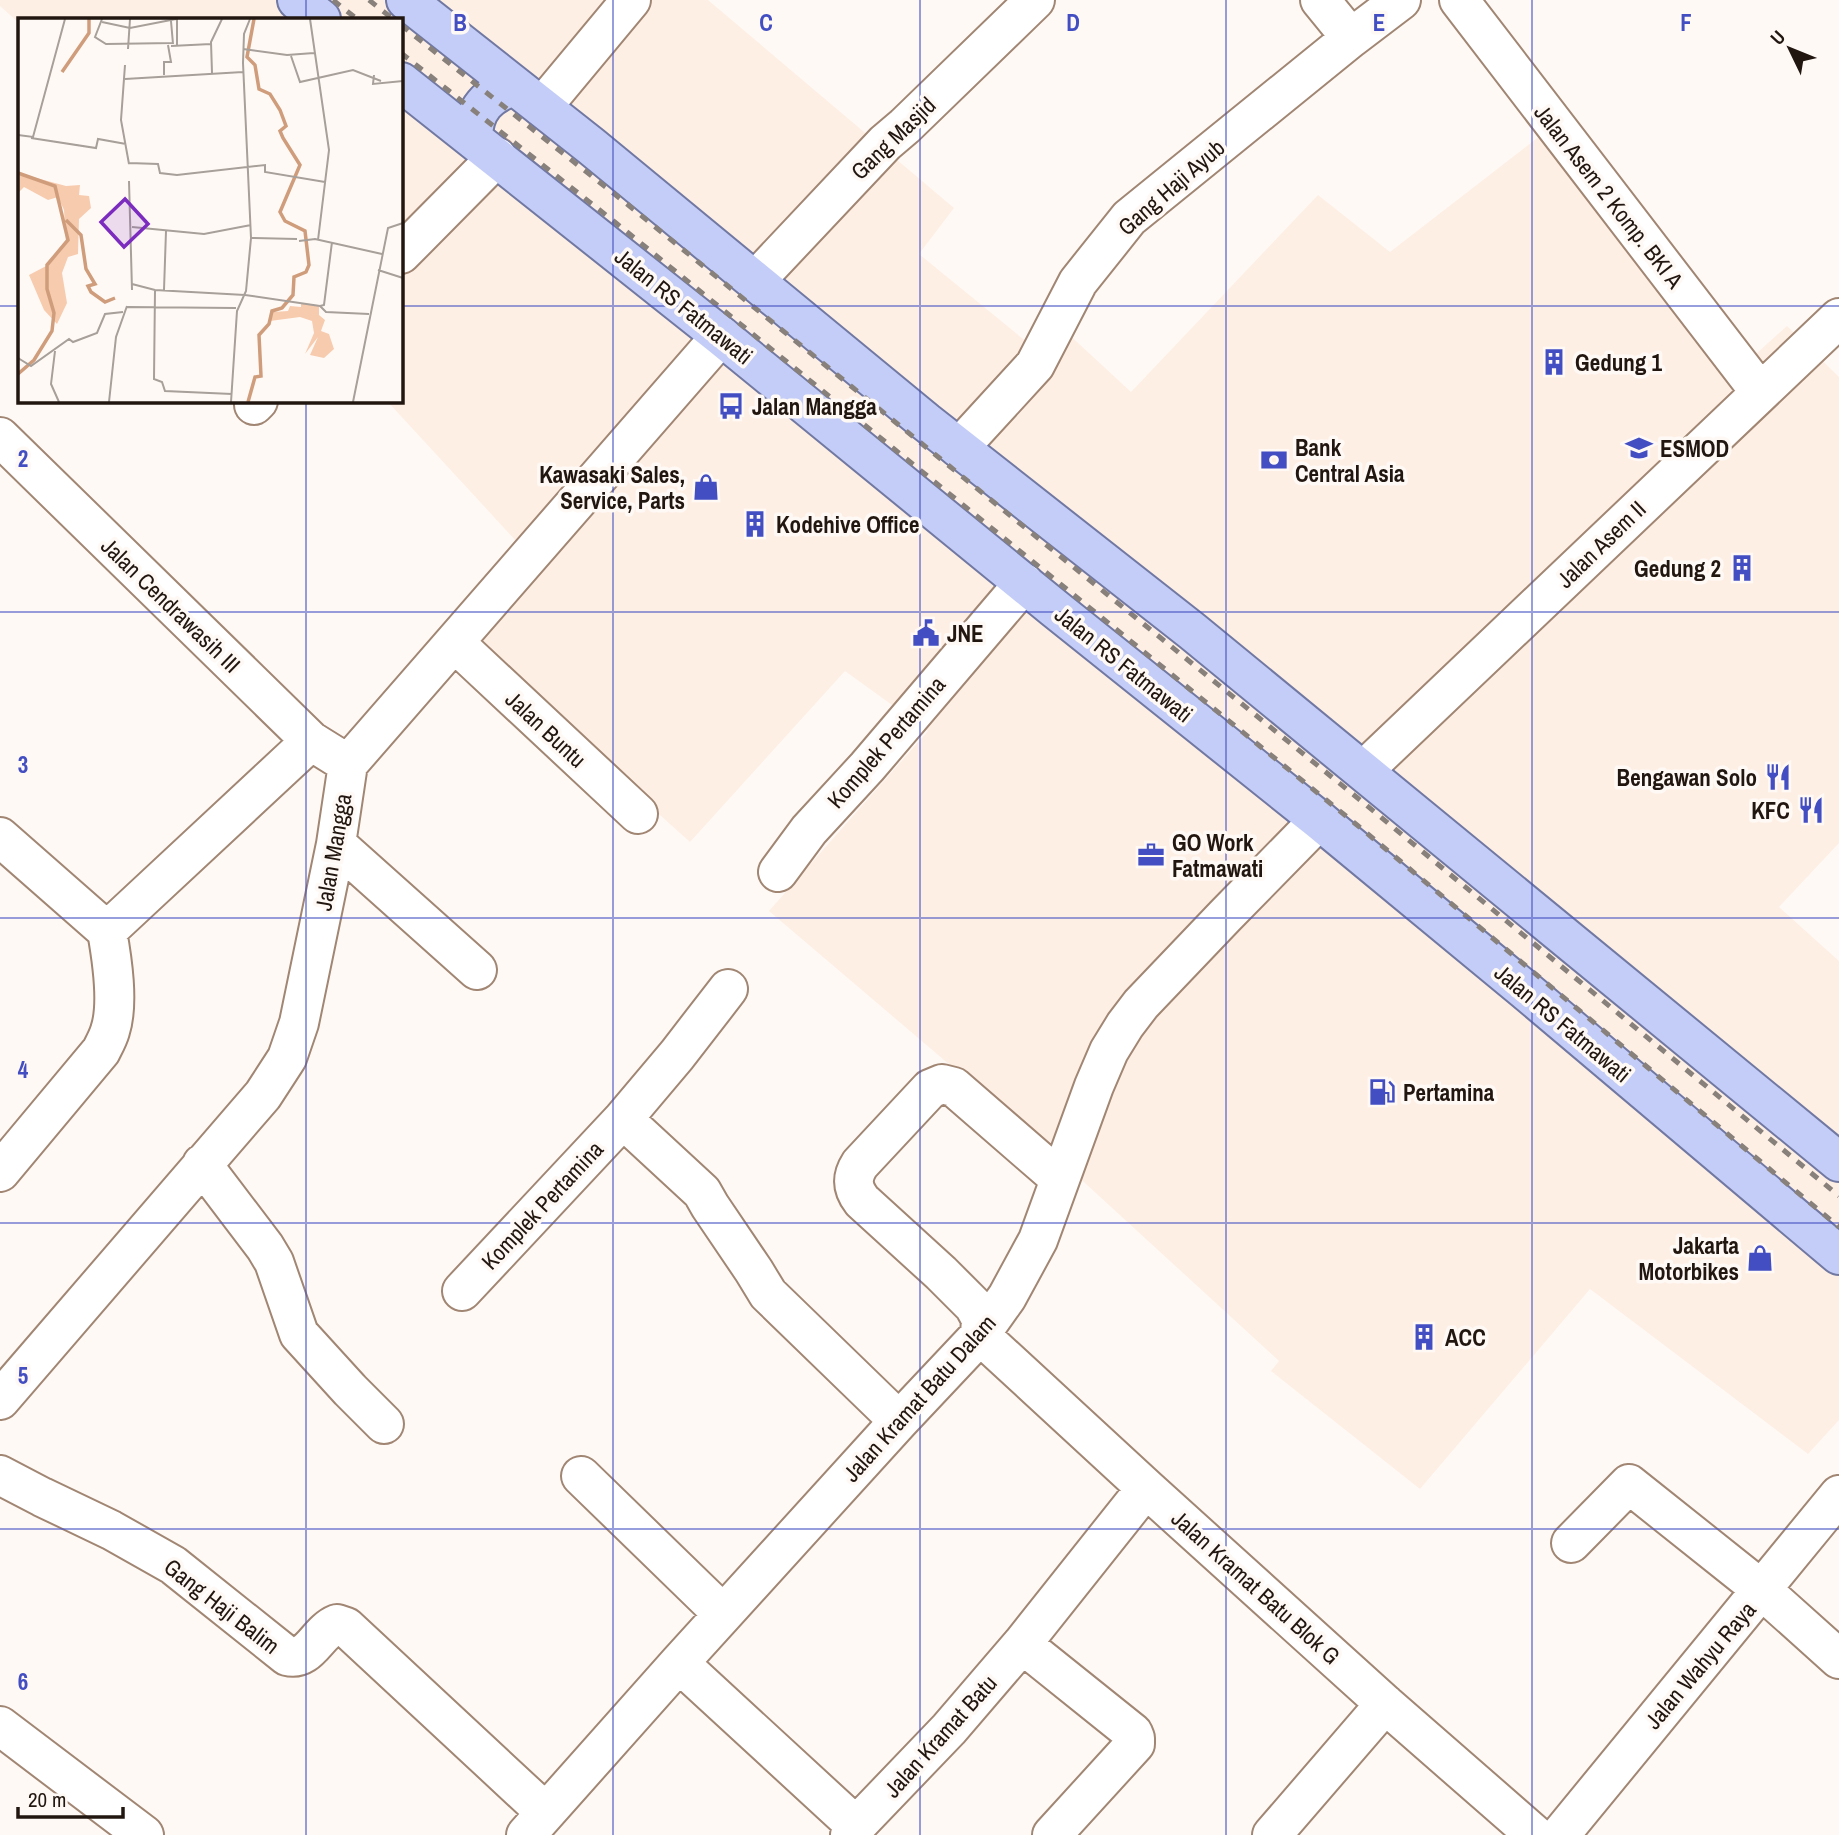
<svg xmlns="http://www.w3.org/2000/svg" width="1839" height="1835" viewBox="0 0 1839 1835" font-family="'Archivo Narrow',sans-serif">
  <rect width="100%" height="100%" fill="#fff9f5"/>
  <path fill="#feefe5" d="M 0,0 L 708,0 L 954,208 L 919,254 L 1028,343 L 1049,316 L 1131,392 L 1318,195 L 1390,252 L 1545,132 L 1747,362 L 1787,326 L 1839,377 L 1839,843 L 1779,907 L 1839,961 L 1839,1420 L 1808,1454 L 1590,1289 L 1420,1489 L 1271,1371 L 1279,1361 L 1038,1140 L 769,911 L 928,731 L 845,671 L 690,842 L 457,633 L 529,555 L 387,401 L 401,401 L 401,19 L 19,19 L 19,23 L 0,6 Z"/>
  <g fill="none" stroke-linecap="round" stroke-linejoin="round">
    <defs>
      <path id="minor" d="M 1320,0 L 1351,38
        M 1459,0 L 1760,392
        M 542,107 L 631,0
        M 401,254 L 497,157
        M 755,281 L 885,143 L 905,126 L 1035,0
        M 254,405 L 258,401
        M 0,437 L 311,741 L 348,764
        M 959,448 L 1035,365 L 1078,282 L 1129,218 L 1351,38 L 1401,0
        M 455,643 L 638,814
        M 1364,770 L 1839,318
        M 0,837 L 107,931
        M 336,844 L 477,970
        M 778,872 L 809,830 L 867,767 L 1024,583
        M 107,931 L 311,741
        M 623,1119 L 702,1192 L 710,1206 L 754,1271 L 768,1294 L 899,1421
        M 202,1164 L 265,1247 L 274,1262 L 299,1334 L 350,1390 L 384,1424
        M 0,1172 L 101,1051 C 104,1045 108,1038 110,1031 C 119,1004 112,959 107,931
        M 1060,1179 L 954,1087 L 942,1084 L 930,1089 L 860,1164 C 851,1178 852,1188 862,1201 L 941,1273 L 974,1306 L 981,1319 L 980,1335 L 1146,1488 L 1385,1704 L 1535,1835
        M 462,1291 L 623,1119 L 677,1055 L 728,989
        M 0,1400 L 263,1095 L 287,1058 L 299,1023 L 336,844 L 348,764 L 721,336
        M 0,1475 L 42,1497 L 111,1530 L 173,1565 L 287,1656 C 310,1662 317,1632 337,1624 L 346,1627 L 545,1812
        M 581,1476 L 723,1614
        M 1571,1543 L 1629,1484 L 1762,1590 L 1839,1659
        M 1022,1644 L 1133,1733 L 1135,1738 L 1135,1744 L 1052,1835
        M 679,1663 L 856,1826
        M 0,1726 L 144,1835
        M 526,1835 L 679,1663 L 899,1421 L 980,1335 L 1007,1297 L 1038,1240 L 1094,1086 L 1109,1051 L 1125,1025 L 1141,1004 L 1225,916 L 1319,820
        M 850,1835 L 856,1826 L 949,1729 L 1022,1644 L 1146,1488
        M 1272,1835 L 1385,1704
        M 1560,1835 L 1839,1495"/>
      <path id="major" d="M 297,0 L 321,19
        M 406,0 L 591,146 L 926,422 L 1192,631 L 1839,1162
        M 401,82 L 721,336 L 1054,608 L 1319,820 L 1525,990 L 1839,1255
        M 473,138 C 473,110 488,94 514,86"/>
    </defs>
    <use href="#minor" stroke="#a18673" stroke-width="42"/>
    <use href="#major" stroke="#7178a2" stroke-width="42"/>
    <use href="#minor" stroke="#fff" stroke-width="38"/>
    <use href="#major" stroke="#c3cdf7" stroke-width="38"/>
    <path stroke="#88807a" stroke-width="5" stroke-dasharray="9 9" stroke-linecap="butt" d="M 333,0 L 357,19
      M 369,0 L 393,19
      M 401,25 L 627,204 L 1365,804 L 1839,1196
      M 401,53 L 616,223 L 1357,825 L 1839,1227"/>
  </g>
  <path fill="none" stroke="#424ec2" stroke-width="2" stroke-opacity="0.55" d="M 306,0 L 306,19M 613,0 L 613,1835M 920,0 L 920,1835M 1226,0 L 1226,1835M 1532,0 L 1532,1835M 0,306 L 19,306M 401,306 L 1839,306M 306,401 L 306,1835M 0,612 L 1839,612M 0,918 L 1839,918M 0,1223 L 1839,1223M 0,1529 L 1839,1529"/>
  <defs>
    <symbol id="building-bare" viewBox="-9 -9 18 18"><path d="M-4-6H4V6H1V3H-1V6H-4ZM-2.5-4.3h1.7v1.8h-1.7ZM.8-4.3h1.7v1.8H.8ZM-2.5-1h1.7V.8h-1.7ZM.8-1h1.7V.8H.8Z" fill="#424ec2" stroke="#fff9f5" stroke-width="2.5" paint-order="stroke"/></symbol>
    <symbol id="bus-bare" viewBox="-9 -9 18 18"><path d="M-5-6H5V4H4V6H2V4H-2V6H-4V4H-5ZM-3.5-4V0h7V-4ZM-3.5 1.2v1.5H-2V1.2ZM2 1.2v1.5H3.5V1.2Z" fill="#424ec2" stroke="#fff9f5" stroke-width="2.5" paint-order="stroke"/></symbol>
    <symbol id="university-bare" viewBox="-9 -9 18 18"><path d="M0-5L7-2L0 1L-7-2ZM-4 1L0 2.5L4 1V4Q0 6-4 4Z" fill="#424ec2" stroke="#fff9f5" stroke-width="2.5" paint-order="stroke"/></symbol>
    <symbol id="bank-bare" viewBox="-9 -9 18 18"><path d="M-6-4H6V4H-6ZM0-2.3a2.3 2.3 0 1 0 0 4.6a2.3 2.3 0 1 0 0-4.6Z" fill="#424ec2" stroke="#fff9f5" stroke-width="2.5" paint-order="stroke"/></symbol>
    <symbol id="shop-bare" viewBox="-9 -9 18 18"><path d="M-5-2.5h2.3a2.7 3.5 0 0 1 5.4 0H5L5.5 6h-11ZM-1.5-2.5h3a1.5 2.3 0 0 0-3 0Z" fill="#424ec2" stroke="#fff9f5" stroke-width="2.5" paint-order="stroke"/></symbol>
    <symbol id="civic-bare" viewBox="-9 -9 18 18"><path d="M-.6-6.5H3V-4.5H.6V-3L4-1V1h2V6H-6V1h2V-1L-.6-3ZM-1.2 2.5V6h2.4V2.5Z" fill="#424ec2" stroke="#fff9f5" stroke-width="2.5" paint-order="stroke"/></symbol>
    <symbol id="restaurant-bare" viewBox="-9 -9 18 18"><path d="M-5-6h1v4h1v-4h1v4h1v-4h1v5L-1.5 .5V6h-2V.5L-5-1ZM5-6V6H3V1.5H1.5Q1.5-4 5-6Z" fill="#424ec2" stroke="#fff9f5" stroke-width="2.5" paint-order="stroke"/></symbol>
    <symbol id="office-bare" viewBox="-9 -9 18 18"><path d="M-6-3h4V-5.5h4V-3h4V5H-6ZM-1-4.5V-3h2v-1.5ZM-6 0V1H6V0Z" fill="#424ec2" stroke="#fff9f5" stroke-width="2.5" paint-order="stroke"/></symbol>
    <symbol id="fuel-bare" viewBox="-9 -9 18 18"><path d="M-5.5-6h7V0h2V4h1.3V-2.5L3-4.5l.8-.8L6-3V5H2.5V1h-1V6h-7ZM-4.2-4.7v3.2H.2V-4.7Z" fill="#424ec2" stroke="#fff9f5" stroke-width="2.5" paint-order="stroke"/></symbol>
  </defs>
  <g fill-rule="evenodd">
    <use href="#building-bare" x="1535" y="343" width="38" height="38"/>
    <use href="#bus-bare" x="712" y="387" width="38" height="38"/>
    <use href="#university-bare" x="1620" y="429" width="38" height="38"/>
    <use href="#bank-bare" x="1255" y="441" width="38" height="38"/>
    <use href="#shop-bare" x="687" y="468" width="38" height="38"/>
    <use href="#building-bare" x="736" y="505" width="38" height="38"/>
    <use href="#building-bare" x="1723" y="549" width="38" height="38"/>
    <use href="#civic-bare" x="907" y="614" width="38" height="38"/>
    <use href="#restaurant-bare" x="1759" y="758" width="38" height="38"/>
    <use href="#restaurant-bare" x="1792" y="791" width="38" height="38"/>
    <use href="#office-bare" x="1132" y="836" width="38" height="38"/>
    <use href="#fuel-bare" x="1363" y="1073" width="38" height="38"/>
    <use href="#shop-bare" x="1741" y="1239" width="38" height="38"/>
    <use href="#building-bare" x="1405" y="1318" width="38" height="38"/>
  </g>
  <g text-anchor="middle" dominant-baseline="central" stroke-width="7" stroke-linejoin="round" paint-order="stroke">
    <g font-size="23" fill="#221710" stroke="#fff9f5">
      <text transform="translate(893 138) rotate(-44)">Gang Masjid</text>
      <text transform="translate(1171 187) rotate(-41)">Gang Haji Ayub</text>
      <text transform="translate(1609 196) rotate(52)">Jalan Asem 2 Komp. BKI A</text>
      <text transform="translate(684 306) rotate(39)">Jalan RS Fatmawati</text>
      <text transform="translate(1601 544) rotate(-44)">Jalan Asem II</text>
      <text transform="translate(171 605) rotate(44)">Jalan Cendrawasih III</text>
      <text transform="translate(1124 664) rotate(39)">Jalan RS Fatmawati</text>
      <text transform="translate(546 729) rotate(43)">Jalan Buntu</text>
      <text transform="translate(886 742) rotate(-49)">Komplek Pertamina</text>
      <text transform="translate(333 852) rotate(-80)">Jalan Mangga</text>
      <text transform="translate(1563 1023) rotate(40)">Jalan RS Fatmawati</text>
      <text transform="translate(542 1205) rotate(-47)">Komplek Pertamina</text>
      <text transform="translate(919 1398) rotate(-48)">Jalan Kramat Batu Dalam</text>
      <text transform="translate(1256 1587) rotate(42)">Jalan Kramat Batu Blok G</text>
      <text transform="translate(222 1606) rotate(38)">Gang Haji Balim</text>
      <text transform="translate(1700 1665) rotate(-50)">Jalan Wahyu Raya</text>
      <text transform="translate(940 1736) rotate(-48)">Jalan Kramat Batu</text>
    </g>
    <g font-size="23" font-weight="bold" fill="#221710" stroke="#fff9f5" text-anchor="start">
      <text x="1575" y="362">Gedung 1</text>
      <text x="752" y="406">Jalan Mangga</text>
      <text x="1295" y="447">Bank<tspan x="1295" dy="26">Central Asia</tspan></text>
      <text x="1660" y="448">ESMOD</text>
      <text x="685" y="474" text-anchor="end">Kawasaki Sales,<tspan x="685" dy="26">Service, Parts</tspan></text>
      <text x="776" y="524">Kodehive Office</text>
      <text x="1721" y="568" text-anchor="end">Gedung 2</text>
      <text x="947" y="633">JNE</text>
      <text x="1757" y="777" text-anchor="end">Bengawan Solo</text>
      <text x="1790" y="810" text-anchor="end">KFC</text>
      <text x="1172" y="842">GO Work<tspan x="1172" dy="26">Fatmawati</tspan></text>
      <text x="1403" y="1092">Pertamina</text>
      <text x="1739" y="1245" text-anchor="end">Jakarta<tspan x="1739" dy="26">Motorbikes</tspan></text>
      <text x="1445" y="1337">ACC</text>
    </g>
  </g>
  <g transform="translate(18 18)">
    <rect width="385" height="385" fill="#fff9f5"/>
    <path d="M 0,155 L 48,168 L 62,167 L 61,177 L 71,178 L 73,190 L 61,201 L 60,236 L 50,239 L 44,255 L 49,285 L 39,306 L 26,292 L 11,257 L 30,247 L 48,225 L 46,192 L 40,179 L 30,182 L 6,169 L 0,175 ZM 283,285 L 301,288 L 301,297 L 307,302 L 303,313 L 311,316 L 316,331 L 306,340 L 292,337 L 300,319 L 287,336 L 296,315 L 294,303 L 282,299 L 252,303 L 255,294 L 270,293 L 272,288 L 283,289 Z" fill="#f7cbae"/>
    <path fill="none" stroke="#cf9d7b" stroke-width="3.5" d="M 44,54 L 71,15 L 71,1M 0,155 L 37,168 L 50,222 L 29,247 L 29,271 L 36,295 L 34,313 L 16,342 L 0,356M 48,202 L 63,217 L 68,251 L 77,266 L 70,268 L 73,274 L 87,284 L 97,280M 230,384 L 237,359 L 243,358 L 241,317 L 251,306 L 254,293 L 264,290 L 275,277 L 276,259 L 288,254 L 291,247 L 287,213 L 267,203 L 262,194 L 282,147 L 265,120 L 262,113 L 268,108 L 262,92 L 252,76 L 241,71 L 237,47 L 229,39 L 236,1"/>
    <path fill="none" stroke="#a79f99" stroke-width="2" d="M 84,1 L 77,19 L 88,26 L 155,25M 159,1 L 159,27M 292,1 L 311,132 L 300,222M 153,3 L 155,26M 84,4 L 112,10 L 158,1M 153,28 L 193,26M 110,31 L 112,1M 225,31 L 269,37 L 296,35M 273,38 L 282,64 L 335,52 L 363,63M 107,47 L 103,102 L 111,146M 194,55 L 193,24 L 204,1M 146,57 L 146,44 L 153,44 L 150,27M 356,57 L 355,66 L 385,63M 107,61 L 225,54M 0,117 L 15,119 L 47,1M 13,120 L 78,130 L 80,121 L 108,126M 111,145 L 140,146 L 142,155 L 159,157 L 247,147 L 247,154 L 307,164M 111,163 L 114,272M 114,209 L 186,216 L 233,207M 233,220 L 279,221M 281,223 L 297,221 L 364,236M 360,252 L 385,260M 114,266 L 137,272 L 227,277M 137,272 L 136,361 L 144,364 L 147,373 L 214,376M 146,272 L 148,213M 227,277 L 302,288M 302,288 L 306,287 L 314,224M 302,288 L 308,294 L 351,296M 109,289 L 218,290M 37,333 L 33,366 L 41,384M 0,340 L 13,348 L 51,321 L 55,324 L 79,315 L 87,296 L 105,294M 91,384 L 98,319 L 109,288M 213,384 L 219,293 L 228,273 L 233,220 L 225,45 L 226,16 L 232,1M 335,384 L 370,210 L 385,205"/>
    <path fill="#7b2cbf" fill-opacity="0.15" stroke="#7b2cbf" stroke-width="3.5" d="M 107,181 L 130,206 L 106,229 L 83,204 Z"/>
    <rect width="385" height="385" fill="none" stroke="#221710" stroke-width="3.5"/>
  </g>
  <g font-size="23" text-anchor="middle" font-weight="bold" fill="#424ec2" stroke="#fff9f5" stroke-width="7" stroke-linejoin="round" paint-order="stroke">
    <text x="460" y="31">B</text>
    <text x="766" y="31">C</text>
    <text x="1073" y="31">D</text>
    <text x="1379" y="31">E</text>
    <text x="1686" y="31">F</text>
    <text x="23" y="467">2</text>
    <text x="23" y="773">3</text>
    <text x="23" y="1078">4</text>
    <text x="23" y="1384">5</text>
    <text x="23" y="1690">6</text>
  </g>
  <g transform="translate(1790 49) rotate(313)" stroke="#fff9f5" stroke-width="5" paint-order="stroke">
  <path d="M0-5L12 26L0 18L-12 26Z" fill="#221710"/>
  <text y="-10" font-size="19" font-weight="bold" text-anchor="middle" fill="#221710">U</text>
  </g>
  <path d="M18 1807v10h105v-10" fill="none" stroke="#221710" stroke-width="3.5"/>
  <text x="28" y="1807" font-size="21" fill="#221710" stroke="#fff9f5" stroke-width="5" paint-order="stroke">20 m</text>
</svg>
